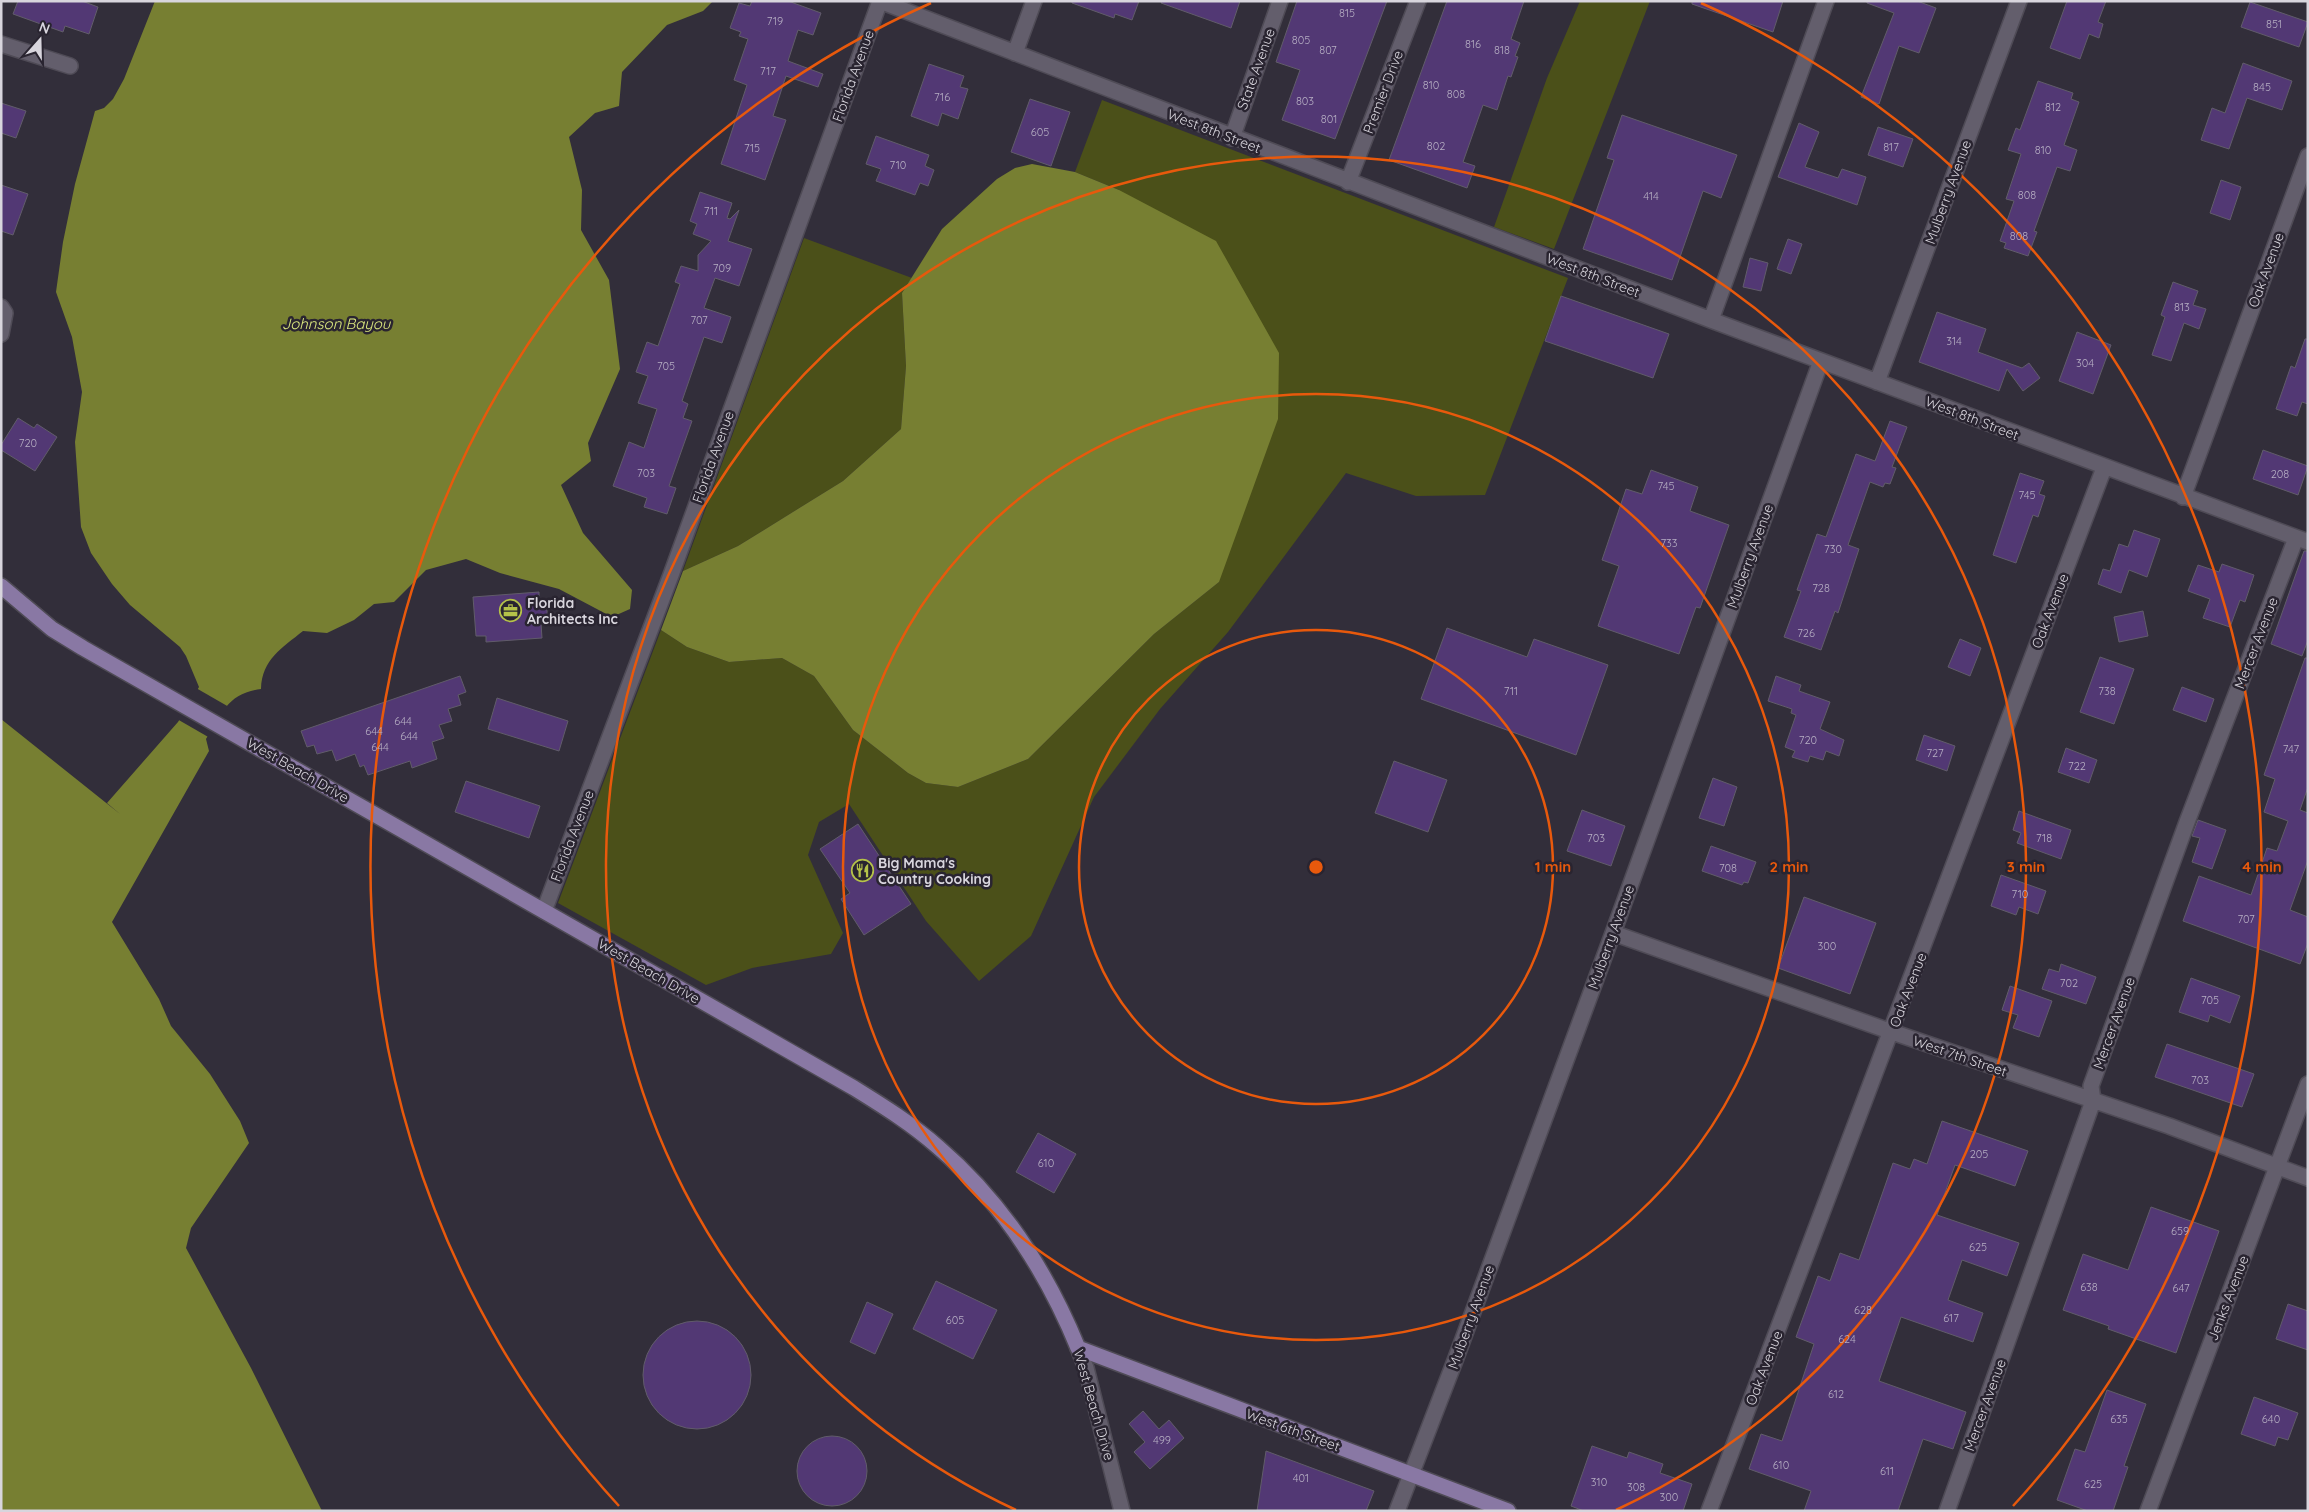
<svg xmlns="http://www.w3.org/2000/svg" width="2309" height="1512" viewBox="0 0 2309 1512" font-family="Quicksand,sans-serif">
  <rect width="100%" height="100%" fill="#322e3a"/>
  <path fill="#4b5019" d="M 1580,1 L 1650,1 L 1554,249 L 1494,227 L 1547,78 Z
    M 1102,100 L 1568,278 L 1485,495 L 1416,496 L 1346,473 L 1228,632 L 1160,709 L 1094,797 L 1031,936 L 979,981 L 926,921 L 849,804 L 819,822 L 808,855 L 843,933 L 831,954 L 752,968 L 706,985 L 558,903 L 661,630 L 687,647 L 729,662 L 782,658 L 814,676 L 853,730 L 908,773 L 926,783 L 958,787 L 1028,759 L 1154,634 L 1219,582 L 1119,190 L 1075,172 Z
    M 804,238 L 912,278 L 902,293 L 906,366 L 901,429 L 843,481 L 738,546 L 683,571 Z"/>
  <path fill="#777f32" d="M 155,1 L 713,1 L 703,11 L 667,25 L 622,72 L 619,106 L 595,113 L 569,137 L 582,190 L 581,230 L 609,280 L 620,369 L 588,443 L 591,461 L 561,485 L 583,533 L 632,590 L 630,609 L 612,617 L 559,589 L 500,573 L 466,559 L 426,570 L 394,602 L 374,604 L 354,620 L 327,633 L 303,631 C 282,648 262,659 261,689 C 228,693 222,713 206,739 L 209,751 L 112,922 L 159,999 L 171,1026 L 210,1074 L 240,1121 L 249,1143 L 191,1228 L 186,1248 L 251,1368 L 322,1511 L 1,1511 L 1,719 L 120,814 L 107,803 L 178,722 L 199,687 L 186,656 L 180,647 L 130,605 L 112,584 L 91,553 L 81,527 L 75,442 L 82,392 L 72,337 L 56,292 L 63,242 L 75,184 L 95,111 L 104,108 L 113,99 L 124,79 Z
    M 1032,164 L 1075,172 L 1119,190 L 1216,241 L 1279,353 L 1278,419 L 1219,582 L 1154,634 L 1028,759 L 958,787 L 926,783 L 908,773 L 853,730 L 814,676 L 782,658 L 729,662 L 687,647 L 661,630 L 683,571 L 738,546 L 843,481 L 901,429 L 906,366 L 902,293 L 942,229 L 997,179 L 1015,168 Z"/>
  <path fill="#322e3a" d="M 196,688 L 229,707 L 210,738 L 177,719 Z"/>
  <path fill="#523874" stroke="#615c6a" d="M 18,1 L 82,1 L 98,7 L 89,34 L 65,26 L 63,32 L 13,14 Z
    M 752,1 L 788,1 L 821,13 L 813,35 L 798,30 L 788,61 L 823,74 L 818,87 L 786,76 L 773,116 L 786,120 L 765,180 L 721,164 L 747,85 L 734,80 L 748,39 L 739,36 L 741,32 L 730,28 L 739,3 L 750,6 Z
    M 1072,1 L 1139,1 L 1132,20 L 1115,14 L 1114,18 L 1072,3 Z
    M 1162,1 L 1240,1 L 1231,28 L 1161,3 Z
    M 1297,1 L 1387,1 L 1335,139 L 1282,120 L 1300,70 L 1276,62 Z
    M 1447,1 L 1524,1 L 1511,39 L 1520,43 L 1515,56 L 1518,57 L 1511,77 L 1508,76 L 1497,110 L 1483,105 L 1463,162 L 1475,166 L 1467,188 L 1389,160 Z
    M 1692,1 L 1783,1 L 1773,32 L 1692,4 Z
    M 1867,1 L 1917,1 L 1936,8 L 1919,53 L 1899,46 L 1879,104 L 1861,97 L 1894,13 L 1867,3 Z
    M 2067,1 L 2106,1 L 2098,22 L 2103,24 L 2099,38 L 2089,34 L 2080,59 L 2050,48 Z
    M 2250,2 L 2308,22 L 2299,47 L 2241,27 Z
    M 2243,63 L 2292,81 L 2282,110 L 2247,98 L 2229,149 L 2201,140 L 2212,108 L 2225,113 Z
    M 929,64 L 964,76 L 960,87 L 968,89 L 958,119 L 942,113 L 938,126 L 911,116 Z
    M 2038,81 L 2073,93 L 2071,99 L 2079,102 L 2064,145 L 2077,150 L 2070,171 L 2057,167 L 2034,231 L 2037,232 L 2028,256 L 2004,248 L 2006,243 L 2000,241 L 2014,201 L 2006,199 L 2021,154 L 2008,150 L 2016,128 L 2020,130 Z
    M 1030,99 L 1070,112 L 1051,166 L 1011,152 Z
    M 1,103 L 26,111 L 16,138 L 1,133 Z
    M 1622,115 L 1737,155 L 1721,198 L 1703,191 L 1672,280 L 1583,249 L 1614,160 L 1607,158 Z
    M 1799,123 L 1819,132 L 1805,167 L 1838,178 L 1842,169 L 1866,177 L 1857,205 L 1778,177 Z
    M 1878,127 L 1913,139 L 1903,167 L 1868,155 Z
    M 876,136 L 929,155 L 925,166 L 934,170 L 928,186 L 920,183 L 915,195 L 876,181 L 881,169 L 866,164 Z
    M 2221,180 L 2241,187 L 2230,220 L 2210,213 Z
    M 1,185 L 28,194 L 13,235 L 1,231 Z
    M 700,192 L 732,203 L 727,218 L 730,219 L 739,210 L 728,241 L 752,249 L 739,286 L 715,278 L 704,308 L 731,317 L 722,343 L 704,337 L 682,401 L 688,404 L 683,418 L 692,421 L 669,486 L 676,488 L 667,514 L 644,507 L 647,498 L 613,486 L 629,442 L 644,448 L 657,409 L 638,403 L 648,376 L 636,372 L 647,342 L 658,346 L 680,284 L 675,282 L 681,266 L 698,271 L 698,255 L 711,241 L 693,234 L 697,224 L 690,221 Z
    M 1788,239 L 1802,244 L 1791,274 L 1777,269 Z
    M 1750,258 L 1768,263 L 1761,291 L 1743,287 Z
    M 2173,282 L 2198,291 L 2193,305 L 2206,309 L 2199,329 L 2184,323 L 2171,361 L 2152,355 L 2165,317 L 2161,315 Z
    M 1561,296 L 1669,334 L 1653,378 L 1545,341 Z
    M 1937,312 L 1986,329 L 1978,352 L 2022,368 L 2029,363 L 2040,378 L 2023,391 L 2007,369 L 1999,391 L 1919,362 Z
    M 2077,332 L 2111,345 L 2093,394 L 2059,381 Z
    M 2305,339 L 2308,339 L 2308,404 L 2302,402 L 2297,416 L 2276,409 L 2291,366 L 2295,368 Z
    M 18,418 L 34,428 L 37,424 L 57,437 L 35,471 L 1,450 L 1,445 Z
    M 1890,421 L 1907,427 L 1892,467 L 1896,468 L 1890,484 L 1885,483 L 1883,487 L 1870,482 L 1848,545 L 1859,549 L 1838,613 L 1835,611 L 1821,650 L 1784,637 L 1801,591 L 1797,590 L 1817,534 L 1826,537 L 1856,454 L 1875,461 Z
    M 2263,450 L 2308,466 L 2298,495 L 2253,479 Z
    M 1651,470 L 1698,487 L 1690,511 L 1729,525 L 1700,608 L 1696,607 L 1679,654 L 1598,626 L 1619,566 L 1602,560 L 1626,489 L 1642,494 Z
    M 2020,473 L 2044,481 L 2039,494 L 2045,496 L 2038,517 L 2033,515 L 2016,563 L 1993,555 Z
    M 2134,530 L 2160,539 L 2147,577 L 2129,570 L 2121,593 L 2098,584 L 2103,569 L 2110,571 L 2119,544 L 2128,547 Z
    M 2304,551 L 2308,551 L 2308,640 L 2302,656 L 2271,644 Z
    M 2222,564 L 2254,575 L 2245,602 L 2240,600 L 2230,627 L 2203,618 L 2210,599 L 2188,591 L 2198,565 L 2219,572 Z
    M 539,592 L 539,599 L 546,599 L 548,623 L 541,624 L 542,638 L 486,642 L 486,636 L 476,636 L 473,597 Z
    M 2143,611 L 2148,636 L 2119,642 L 2114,617 Z
    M 1447,628 L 1527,657 L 1534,639 L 1608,665 L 1576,755 L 1421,699 Z
    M 1960,639 L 1981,648 L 1970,676 L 1948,667 Z
    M 2100,657 L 2134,669 L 2114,724 L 2080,712 Z
    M 2305,658 L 2308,658 L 2308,787 L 2300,810 L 2308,813 L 2308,860 L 2290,910 L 2308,917 L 2308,943 L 2300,964 L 2183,921 L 2199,876 L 2251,895 L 2267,848 L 2277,851 L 2288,821 L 2264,812 L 2275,779 L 2264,775 Z
    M 460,676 L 466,692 L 458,695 L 461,705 L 448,709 L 452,721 L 439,725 L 444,738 L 432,742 L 437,759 L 412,768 L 410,761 L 368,775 L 364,765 L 360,767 L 355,754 L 336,761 L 332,750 L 317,754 L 314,745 L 307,747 L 301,731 Z
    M 1776,676 L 1801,685 L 1799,691 L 1830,702 L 1820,729 L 1844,740 L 1839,756 L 1826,751 L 1823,760 L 1810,756 L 1808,762 L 1792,757 L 1795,751 L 1785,747 L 1796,715 L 1791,713 L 1792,709 L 1768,701 Z
    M 2182,687 L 2214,699 L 2206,722 L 2173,710 Z
    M 497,698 L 568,721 L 559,751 L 488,729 Z
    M 1924,735 L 1955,746 L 1947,771 L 1916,760 Z
    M 2066,748 L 2097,760 L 2089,783 L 2058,772 Z
    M 1394,761 L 1447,780 L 1428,832 L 1375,813 Z
    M 1713,778 L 1737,787 L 1724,826 L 1699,818 Z
    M 466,781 L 540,806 L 529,838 L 455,812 Z
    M 1582,810 L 1625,826 L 1611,866 L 1567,851 Z
    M 2019,811 L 2071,830 L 2061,859 L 2017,843 L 2021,833 L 2013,830 Z
    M 2198,820 L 2226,830 L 2212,869 L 2192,862 L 2200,838 L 2192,836 Z
    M 858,824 L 911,904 L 864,935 L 841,899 L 850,893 L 820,849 Z
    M 1711,846 L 1756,862 L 1748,883 L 1744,882 L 1742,885 L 1702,871 Z
    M 2001,875 L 2046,891 L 2038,914 L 2019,907 L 2016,915 L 1991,906 Z
    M 1804,897 L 1876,923 L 1850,994 L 1778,968 Z
    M 2061,964 L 2096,977 L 2086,1004 L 2042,989 L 2049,969 L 2059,972 Z
    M 2191,978 L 2240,996 L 2230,1023 L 2210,1015 L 2208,1022 L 2179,1012 Z
    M 2010,986 L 2052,1001 L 2039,1037 L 2013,1028 L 2018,1015 L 2002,1010 Z
    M 2167,1044 L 2254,1074 L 2242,1107 L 2155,1077 Z
    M 1942,1121 L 2028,1151 L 2015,1186 L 1955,1165 L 1937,1215 L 2019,1243 L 2007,1276 L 1962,1260 L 1948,1300 L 1983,1313 L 1973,1342 L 1901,1317 L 1879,1381 L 1966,1412 L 1953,1449 L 1923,1439 L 1898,1511 L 1804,1511 L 1811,1491 L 1749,1469 L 1761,1434 L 1782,1441 L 1814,1344 L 1796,1337 L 1818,1276 L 1830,1281 L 1840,1253 L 1859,1260 L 1893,1163 L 1910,1169 L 1914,1159 L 1927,1164 Z
    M 1038,1133 L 1076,1154 L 1054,1193 L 1016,1172 Z
    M 2151,1207 L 2219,1231 L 2176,1353 L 2108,1329 L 2109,1326 L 2063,1310 L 2083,1254 L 2128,1270 Z
    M 936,1281 L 997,1310 L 973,1359 L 913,1329 Z
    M 867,1302 L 893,1314 L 875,1354 L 850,1342 Z
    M 2288,1304 L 2308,1311 L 2308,1350 L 2276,1339 Z
    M643 1375a54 54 0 1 1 108 0a54 54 0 1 1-108 0Z
    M 2107,1390 L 2146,1404 L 2124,1466 L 2128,1467 L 2113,1511 L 2088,1511 L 2057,1500 L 2075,1449 L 2085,1452 Z
    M 2254,1397 L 2298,1413 L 2288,1440 L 2278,1437 L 2275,1446 L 2241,1434 Z
    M 1143,1411 L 1159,1429 L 1169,1420 L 1184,1438 L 1150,1469 L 1134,1452 L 1145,1442 L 1129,1424 Z
    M797 1471a35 35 0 1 1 70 0a35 35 0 1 1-70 0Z
    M 1592,1446 L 1627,1458 L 1629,1452 L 1663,1464 L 1660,1473 L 1692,1484 L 1683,1511 L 1584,1511 L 1571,1506 Z
    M 1266,1451 L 1374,1491 L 1366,1511 L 1257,1511 Z"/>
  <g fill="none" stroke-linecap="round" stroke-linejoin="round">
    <defs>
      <path id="minor" d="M 880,1 L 1711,320 L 2308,542
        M 1,44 L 70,66
        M 1015,53 L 1034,1
        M 1232,138 L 1280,1
        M 1348,182 L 1418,1
        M 1,307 L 5,313 L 1,334
        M 1711,320 L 1826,1
        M 1877,382 L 2019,1
        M 2183,497 L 2308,156
        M 544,911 L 671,575 L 880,1
        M 1613,933 L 1892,1032 L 2169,1126 L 2308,1178
        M 1078,1348 L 1086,1368 L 1122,1511
        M 1397,1511 L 1456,1358 L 1613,933 L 1821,361
        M 1709,1511 L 2104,468
        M 1947,1511 L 2093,1101 L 2091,1086 L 2187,822 L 2296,538
        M 2148,1511 L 2308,1084"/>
      <path id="major" d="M 1,586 L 52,629 L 83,648 L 854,1088 C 883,1106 912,1124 938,1147 C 1001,1201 1047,1272 1078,1348 L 1508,1511"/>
    </defs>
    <use href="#minor" stroke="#4f4b56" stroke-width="18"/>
    <use href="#major" stroke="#4f4b56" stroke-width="18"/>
    <use href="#minor" stroke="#635e6c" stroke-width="15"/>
    <use href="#major" stroke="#8978a4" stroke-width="15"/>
  </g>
  <g fill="none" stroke="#e8590c" stroke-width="2.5">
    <circle cx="1316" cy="867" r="237"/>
    <circle cx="1316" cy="867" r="473"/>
    <path d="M1016 1510A710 710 0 1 1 1616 1510"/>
    <path d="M619 1506A946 946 0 0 1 931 3M1701 3A946 946 0 0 1 2013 1506"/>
  </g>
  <defs>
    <symbol id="office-ring" viewBox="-11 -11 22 22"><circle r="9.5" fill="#292430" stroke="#b5c249" stroke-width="1.5"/><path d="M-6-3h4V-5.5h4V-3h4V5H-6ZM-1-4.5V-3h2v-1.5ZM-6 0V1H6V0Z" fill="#b5c249"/></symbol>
    <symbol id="restaurant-ring" viewBox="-11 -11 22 22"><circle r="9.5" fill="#292430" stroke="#b5c249" stroke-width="1.5"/><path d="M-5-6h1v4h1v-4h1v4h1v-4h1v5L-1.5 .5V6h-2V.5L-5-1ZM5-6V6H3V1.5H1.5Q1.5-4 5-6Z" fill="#b5c249"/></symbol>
  </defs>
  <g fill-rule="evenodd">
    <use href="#office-ring" x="498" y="598" width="25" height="25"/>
    <use href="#restaurant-ring" x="850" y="858" width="25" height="25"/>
  </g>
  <g text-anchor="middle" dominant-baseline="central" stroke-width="5" stroke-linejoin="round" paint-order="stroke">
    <g font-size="11" fill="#b6aec3">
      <text x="1347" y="13">815</text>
      <text x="775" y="21">719</text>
      <text x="2274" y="24">851</text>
      <text x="1301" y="40">805</text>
      <text x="1473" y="44">816</text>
      <text x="1328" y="50">807</text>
      <text x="1502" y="50">818</text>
      <text x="768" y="71">717</text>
      <text x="1431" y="85">810</text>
      <text x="2262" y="87">845</text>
      <text x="1456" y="94">808</text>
      <text x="942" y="97">716</text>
      <text x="1305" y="101">803</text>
      <text x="2053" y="107">812</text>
      <text x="1329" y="119">801</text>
      <text x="1040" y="132">605</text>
      <text x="1436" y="146">802</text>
      <text x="1891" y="147">817</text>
      <text x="752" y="148">715</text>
      <text x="2043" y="150">810</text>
      <text x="898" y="165">710</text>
      <text x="2027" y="195">808</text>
      <text x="1651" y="196">414</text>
      <text x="711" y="211">711</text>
      <text x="2019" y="236">808</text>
      <text x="722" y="268">709</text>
      <text x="2182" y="307">813</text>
      <text x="699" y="320">707</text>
      <text x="1954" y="341">314</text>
      <text x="2085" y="363">304</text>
      <text x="666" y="366">705</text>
      <text x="28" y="443">720</text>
      <text x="646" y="473">703</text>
      <text x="2280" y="474">208</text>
      <text x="1666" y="486">745</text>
      <text x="2027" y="495">745</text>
      <text x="1669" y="543">733</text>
      <text x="1833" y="549">730</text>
      <text x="1821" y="588">728</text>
      <text x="1806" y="633">726</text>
      <text x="1511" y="691">711</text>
      <text x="2107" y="691">738</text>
      <text x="403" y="721">644</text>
      <text x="374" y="731">644</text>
      <text x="409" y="736">644</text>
      <text x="1808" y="740">720</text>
      <text x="380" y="747">644</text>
      <text x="2291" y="749">747</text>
      <text x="1935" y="753">727</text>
      <text x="2077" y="766">722</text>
      <text x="1596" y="838">703</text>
      <text x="2044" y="838">718</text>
      <text x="1728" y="868">708</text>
      <text x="2020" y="894">710</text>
      <text x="2246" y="919">707</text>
      <text x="1827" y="946">300</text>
      <text x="2069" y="983">702</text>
      <text x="2210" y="1000">705</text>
      <text x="2200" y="1080">703</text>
      <text x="1979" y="1154">205</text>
      <text x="1046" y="1163">610</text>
      <text x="2180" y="1231">659</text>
      <text x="1978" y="1247">625</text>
      <text x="2089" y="1287">638</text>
      <text x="2181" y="1288">647</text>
      <text x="1863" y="1310">628</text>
      <text x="1951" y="1318">617</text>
      <text x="955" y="1320">605</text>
      <text x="1847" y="1339">624</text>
      <text x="1836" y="1394">612</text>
      <text x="2119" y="1419">635</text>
      <text x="2271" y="1419">640</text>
      <text x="1162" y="1440">499</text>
      <text x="1781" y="1465">610</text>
      <text x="1887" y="1471">611</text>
      <text x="1301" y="1478">401</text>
      <text x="1599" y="1482">310</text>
      <text x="2093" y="1484">625</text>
      <text x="1636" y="1487">308</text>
      <text x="1669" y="1497">300</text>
    </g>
    <g font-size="14" fill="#d8d5dd" stroke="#292430">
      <text transform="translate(1256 69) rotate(-70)">State Avenue</text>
      <text transform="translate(853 76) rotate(-70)">Florida Avenue</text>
      <text transform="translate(1383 92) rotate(-69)">Premier Drive</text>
      <text transform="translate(1214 131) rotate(21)">West 8th Street</text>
      <text transform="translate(1948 192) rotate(-70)">Mulberry Avenue</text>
      <text transform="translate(2266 270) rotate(-70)">Oak Avenue</text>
      <text transform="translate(1593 275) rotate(21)">West 8th Street</text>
      <text transform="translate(1972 418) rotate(21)">West 8th Street</text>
      <text transform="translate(713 457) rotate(-70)">Florida Avenue</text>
      <text transform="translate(1750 556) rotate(-70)">Mulberry Avenue</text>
      <text transform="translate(2050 611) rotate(-69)">Oak Avenue</text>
      <text transform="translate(2256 643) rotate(-69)">Mercer Avenue</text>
      <text transform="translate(298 770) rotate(30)">West Beach Drive</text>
      <text transform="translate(572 836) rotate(-69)">Florida Avenue</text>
      <text transform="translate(1611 937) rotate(-70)">Mulberry Avenue</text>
      <text transform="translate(649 971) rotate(30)">West Beach Drive</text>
      <text transform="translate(1908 990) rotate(-69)">Oak Avenue</text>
      <text transform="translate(2114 1023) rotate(-70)">Mercer Avenue</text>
      <text transform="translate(1960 1056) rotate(19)">West 7th Street</text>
      <text transform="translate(2228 1298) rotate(-69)">Jenks Avenue</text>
      <text transform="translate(1471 1317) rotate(-70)">Mulberry Avenue</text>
      <text transform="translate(1764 1368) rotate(-69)">Oak Avenue</text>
      <text transform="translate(1094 1405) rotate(74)">West Beach Drive</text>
      <text transform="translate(1985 1405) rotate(-70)">Mercer Avenue</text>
      <text transform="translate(1293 1430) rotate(20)">West 6th Street</text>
    </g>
    <g font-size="14" font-weight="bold" fill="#d8d5dd" stroke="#292430" text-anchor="start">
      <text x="527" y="603">Florida<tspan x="527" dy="16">Architects Inc</tspan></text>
      <text x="878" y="863">Big Mama's<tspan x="878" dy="16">Country Cooking</tspan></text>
    </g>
    <g font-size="15" font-style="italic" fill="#dce97f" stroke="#292430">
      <text x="336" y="323">Johnson Bayou</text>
    </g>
  </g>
  <circle cx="1316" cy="867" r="8" fill="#e8590c" stroke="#292430" stroke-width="2.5"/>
  <g font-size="15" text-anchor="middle" font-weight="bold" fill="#e8590c" stroke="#292430" stroke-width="5" stroke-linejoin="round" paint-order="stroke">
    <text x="1553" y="872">1 min</text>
    <text x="1789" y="872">2 min</text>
    <text x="2026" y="872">3 min</text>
    <text x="2262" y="872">4 min</text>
  </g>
  <rect width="2309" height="1512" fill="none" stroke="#d8d5dd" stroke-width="5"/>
  <g transform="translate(40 40) rotate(20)" stroke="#292430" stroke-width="4" paint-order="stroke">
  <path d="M0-4L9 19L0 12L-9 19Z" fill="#d8d5dd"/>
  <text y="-8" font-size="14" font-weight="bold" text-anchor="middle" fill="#d8d5dd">N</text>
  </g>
</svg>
